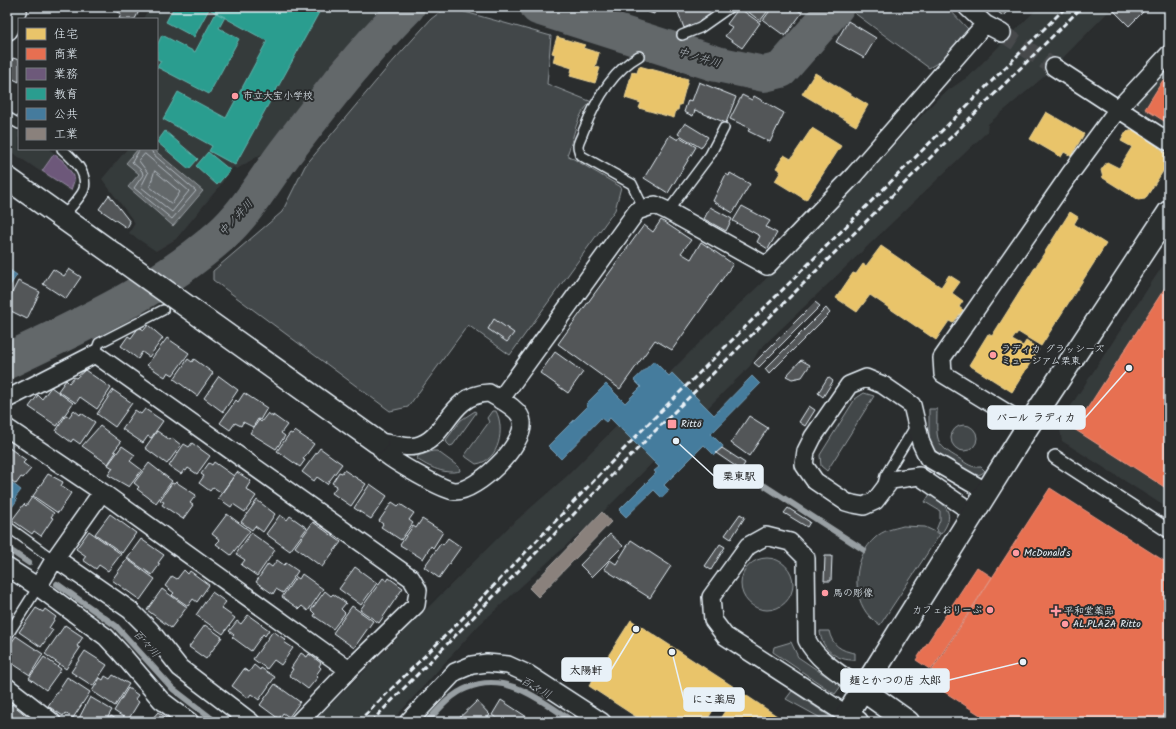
<svg xmlns="http://www.w3.org/2000/svg" width="1176" height="729" viewBox="0 0 1176 729" font-family="Kalam,'Klee One',sans-serif">
  <rect width="100%" height="100%" fill="#2a2d2e"/>
  <filter id="ink" filterUnits="userSpaceOnUse"><feTurbulence type="fractalNoise" baseFrequency=".025" numOctaves="2"/><feDisplacementMap in="SourceGraphic" scale="8" xChannelSelector="R" yChannelSelector="G"/><feConvolveMatrix kernelMatrix="1 2 1 2 8 2 1 2 1" color-interpolation-filters="sRGB"/></filter>
  <g filter="url(#ink)">
    <path fill="#363a3b" d="M 149,7 L 379,7 L 373,20 L 268,150 L 237,169 L 233,167 L 219,187 L 176,239 L 156,251 L 129,233 L 135,223 L 102,179 L 127,149 L 157,149 L 157,19 L 143,19 Z
      M 1039,7 L 1113,7 L 1046,75 L 988,124 L 987,132 L 759,350 L 750,366 L 604,511 L 479,625 L 391,722 L 313,722 L 510,526 L 567,476 L 716,326 L 789,257 L 940,96 L 969,76 Z
      M 1169,67 L 1169,128 L 1132,104 Z
      M 7,125 L 19,132 L 19,149 L 49,149 L 64,161 L 75,174 L 76,181 L 71,192 L 7,149 Z
      M 1169,256 L 1169,509 L 1062,441 L 1059,424 Z"/>
    <path fill="#424648" stroke="#959ca0" d="M 447,7 L 551,36 L 547,84 L 592,102 C 576,112 574,139 567,155 L 621,187 L 615,210 L 510,355 L 468,325 L 408,407 L 390,411 L 213,280 L 213,271 L 282,212 L 305,166 L 387,68 L 431,19 Z
      M 851,7 L 947,7 L 968,29 L 944,59 L 929,68 L 849,9 Z
      M 864,393 L 874,396 L 827,471 L 821,466 L 820,455 L 855,399 Z
      M 929,409 L 937,409 C 937,439 933,444 960,459 C 967,464 972,468 981,467 L 985,471 L 981,474 L 972,476 C 958,467 937,457 929,442 Z
      M 475,411 L 476,413 L 453,445 L 450,446 L 447,443 L 446,440 L 461,420 Z
      M 492,411 L 496,411 C 505,428 500,461 476,464 L 466,457 L 465,455 L 489,422 L 487,418 Z
      M951 438a13 13 0 1 1 26 0a13 13 0 1 1-26 0Z
      M 433,451 L 437,451 L 459,467 L 460,471 C 446,475 428,467 417,459 L 418,456 Z
      M 930,494 C 947,506 956,514 941,534 L 936,530 L 940,520 L 940,511 L 925,502 Z
      M 903,526 L 925,527 L 940,534 L 880,625 C 877,622 872,620 870,617 C 850,596 854,556 875,538 C 883,530 893,529 903,526 Z
      M741 584a26 26 0 1 1 52 0a26 26 0 1 1-52 0Z
      M 820,631 L 829,631 C 832,645 841,651 855,653 L 855,660 C 837,661 821,649 820,631 Z
      M 791,642 L 798,657 L 841,686 L 835,694 L 773,652 L 774,647 Z
      M 792,691 L 838,722 L 828,722 L 786,699 Z"/>
    <path fill="#63686b" stroke="#989fa3" d="M 138,149 L 153,149 L 203,191 L 173,226 L 128,187 L 139,174 L 126,163 Z"/>
    <path fill="#e9c46a" stroke="#e9d295" d="M 557,37 L 585,45 L 583,48 L 599,53 L 595,67 L 600,68 L 595,83 L 570,76 L 572,68 L 553,62 L 555,54 L 552,53 Z
      M 639,66 L 688,79 L 681,105 L 679,105 L 678,110 L 676,110 L 674,118 L 639,108 L 641,103 L 625,98 L 632,72 L 637,73 Z
      M 815,73 L 868,105 L 856,126 L 802,94 Z
      M 1046,112 L 1084,134 L 1071,156 L 1064,152 L 1061,157 L 1030,139 Z
      M 812,128 L 841,146 L 806,200 L 775,181 L 781,171 L 776,168 L 784,155 L 791,159 Z
      M 1134,130 L 1169,155 L 1169,162 L 1145,199 L 1138,200 L 1103,178 L 1101,170 L 1107,162 L 1119,168 L 1132,147 L 1121,141 L 1126,132 Z
      M 1070,212 L 1078,217 L 1074,224 L 1106,244 L 1041,346 L 1018,332 L 1012,340 L 1023,346 L 1026,341 L 1039,349 L 1012,392 L 969,365 L 988,334 L 992,336 Z
      M 881,246 L 941,287 L 949,275 L 960,282 L 952,293 L 963,301 L 959,307 L 963,310 L 953,323 L 949,321 L 936,340 L 870,295 L 857,312 L 836,298 L 853,273 L 856,274 L 863,264 L 866,266 Z
      M 631,620 L 734,687 L 721,707 L 716,705 L 706,722 L 644,722 L 589,686 Z
      M 738,690 L 786,722 L 718,722 Z"/>
    <path fill="#e76f51" stroke="#e79683" d="M 1163,80 L 1169,84 L 1169,124 L 1145,109 Z
      M 1168,283 L 1169,283 L 1169,490 L 1074,429 Z
      M 1050,488 L 1169,564 L 1169,722 L 991,722 L 926,680 Z
      M 977,567 L 992,577 L 931,670 L 916,660 Z"/>
    <path fill="#6d597a" stroke="#9287a0" d="M 54,154 L 62,160 L 74,176 L 74,181 L 71,190 L 42,171 Z"/>
    <path fill="#2a9d8f" stroke="#63b6ae" d="M 174,7 L 274,7 L 281,11 L 284,7 L 322,7 L 235,165 L 209,151 L 212,146 L 163,119 L 178,92 L 226,118 L 267,41 L 209,9 L 194,37 L 166,22 Z
      M 216,13 L 225,17 L 219,28 L 239,39 L 209,94 L 157,67 L 161,61 L 157,59 L 157,45 L 162,35 L 195,52 Z
      M 165,131 L 198,159 L 189,169 L 157,142 Z
      M 208,152 L 230,170 L 217,185 L 196,166 Z"/>
    <path fill="#457b9d" stroke="#769eb8" d="M 7,268 L 17,275 L 7,290 Z
      M 654,361 L 669,376 L 672,373 L 714,415 L 752,376 L 760,384 L 711,434 L 723,446 L 722,448 L 714,455 L 704,445 L 664,485 L 669,490 L 662,498 L 654,490 L 626,517 L 619,510 L 656,473 L 654,471 L 659,467 L 610,418 L 606,422 L 601,418 L 561,459 L 548,446 L 588,406 L 586,404 L 606,384 L 625,403 L 641,387 L 634,380 Z
      M 7,479 L 21,490 L 15,498 L 17,500 L 8,513 Z"/>
    <path fill="#8a817c" stroke="#a6a3a1" d="M 602,512 L 611,522 L 538,597 L 529,588 Z"/>
    <g fill="none" stroke-linecap="round" stroke-linejoin="round">
      <path stroke="#b3bac0" stroke-width="1" d="M 140,149 L 132,162 L 142,171 L 143,175 L 134,188 L 172,219 L 196,191 L 153,154 L 151,149
        M 145,154 L 189,191 L 172,212 L 141,187 L 148,173 L 139,161 Z
        M 155,171 L 180,192 L 172,204 L 150,187 Z"/>
      <path stroke="#989fa3" stroke-width="6" d="M 765,486 L 864,550
        M 7,548 L 29,563
        M 57,584 L 116,626 L 173,689 L 216,722
        M 427,722 C 438,710 451,694 467,688 C 507,671 541,701 574,722"/>
      <path stroke="#63686b" stroke-width="36" d="M 538,7 L 717,64 L 764,74 L 781,70 L 836,7
        M 7,361 C 81,325 158,291 220,236 C 247,212 264,181 285,153 C 323,103 362,52 407,7"/>
    </g>
    <path fill="#535759" stroke="#e8f1f8" d="M 107,7 L 141,7 L 135,19 L 119,19 L 121,14 Z
      M 639,7 L 656,7 L 654,14 L 639,9 Z
      M 690,7 L 711,7 L 714,15 L 684,28 L 678,12 Z
      M 742,7 L 771,7 L 760,21 Z
      M 773,7 L 794,7 L 802,13 L 785,36 L 763,20 Z
      M 992,7 L 1011,7 L 1003,16 Z
      M 1115,7 L 1148,7 L 1129,26 L 1113,10 Z
      M 739,8 L 760,23 L 742,48 L 725,36 L 732,27 L 727,24 Z
      M 848,21 L 876,38 L 864,58 L 836,42 Z
      M 13,58 L 19,60 L 19,82 L 7,76 Z
      M 699,82 L 736,97 L 726,123 L 695,110 L 693,116 L 684,112 L 688,100 L 692,101 Z
      M 742,95 L 752,100 L 754,96 L 784,113 L 770,142 L 748,131 L 750,128 L 730,119 Z
      M 685,123 L 708,137 L 701,148 L 678,134 Z
      M 670,135 L 678,140 L 680,137 L 696,147 L 668,193 L 644,178 Z
      M 730,173 L 750,184 L 733,213 L 713,201 L 726,174 L 729,176 Z
      M 109,195 L 130,222 L 127,228 L 99,209 Z
      M 742,206 L 770,221 L 766,227 L 777,233 L 768,249 L 757,242 L 760,236 L 733,221 Z
      M 710,207 L 732,219 L 726,231 L 704,219 Z
      M 661,220 L 691,240 L 681,253 L 691,259 L 701,242 L 733,264 L 672,350 L 655,340 L 620,389 L 558,344 L 644,225 L 653,232 Z
      M 53,269 L 64,276 L 69,269 L 81,277 L 66,299 L 43,284 Z
      M 18,281 L 40,292 L 27,319 L 7,309 L 7,303 Z
      M 815,302 L 820,306 L 759,367 L 754,363 Z
      M 826,308 L 830,313 L 769,374 L 765,369 Z
      M 494,319 L 514,333 L 507,342 L 488,329 Z
      M 148,325 L 163,338 L 149,357 L 142,352 L 138,359 L 121,346 L 128,336 L 131,338 L 139,327 L 144,330 Z
      M 167,338 L 189,353 L 173,375 L 168,372 L 165,377 L 147,365 Z
      M 555,352 L 583,372 L 568,393 L 540,373 Z
      M 188,359 L 192,362 L 194,359 L 213,373 L 197,396 L 174,379 Z
      M 801,360 L 810,365 L 802,377 L 792,379 L 786,376 Z
      M 85,370 L 111,388 L 97,409 L 80,397 L 76,403 L 58,391 L 66,380 L 69,383 L 74,377 L 76,378 Z
      M 219,376 L 238,390 L 223,412 L 204,398 Z
      M 828,377 L 833,381 L 823,397 L 818,393 Z
      M 51,387 L 73,403 L 57,426 L 29,407 L 38,395 L 42,399 Z
      M 113,390 L 132,403 L 115,427 L 97,414 Z
      M 244,393 L 267,408 L 260,420 L 258,419 L 253,427 L 243,422 L 241,426 L 235,423 L 230,430 L 220,423 L 236,400 L 238,402 Z
      M 809,406 L 815,410 L 805,426 L 799,422 Z
      M 145,409 L 163,421 L 151,438 L 148,436 L 143,443 L 122,429 L 135,410 L 141,414 Z
      M 74,410 L 80,415 L 81,413 L 95,422 L 80,444 L 73,439 L 71,442 L 56,431 L 66,415 L 69,417 Z
      M 268,413 L 273,417 L 273,415 L 287,425 L 281,433 L 285,436 L 276,449 L 250,433 L 259,420 L 261,422 Z
      M 749,416 L 768,428 L 749,456 L 731,443 Z
      M 100,426 L 121,442 L 114,451 L 116,452 L 108,464 L 82,446 Z
      M 157,431 L 170,440 L 172,438 L 181,445 L 167,464 L 145,448 Z
      M 295,431 L 314,444 L 303,459 L 305,460 L 300,467 L 277,451 L 290,433 L 292,434 Z
      M 192,443 L 210,456 L 197,474 L 188,468 L 186,471 L 184,470 L 181,474 L 169,466 L 184,444 L 189,447 Z
      M 122,446 L 135,455 L 130,461 L 142,470 L 129,487 L 108,475 L 113,468 L 108,465 Z
      M 8,447 L 26,460 L 23,463 L 31,469 L 23,478 L 21,477 L 16,484 L 7,477 Z
      M 320,448 L 342,464 L 327,484 L 317,477 L 314,481 L 302,472 Z
      M 722,448 L 745,463 L 741,470 L 716,453 Z
      M 214,462 L 234,476 L 222,493 L 213,487 L 210,491 L 199,483 L 204,476 L 201,474 L 209,463 L 212,465 Z
      M 149,463 L 172,481 L 156,503 L 137,489 L 139,487 L 134,483 Z
      M 344,470 L 366,484 L 351,506 L 332,493 L 337,486 L 332,483 L 339,472 L 342,473 Z
      M 237,472 L 251,481 L 246,489 L 256,496 L 245,512 L 233,504 L 231,507 L 218,498 Z
      M 48,474 L 63,482 L 61,486 L 71,493 L 58,513 L 33,496 Z
      M 176,482 L 196,495 L 190,503 L 193,505 L 183,519 L 162,505 L 164,502 L 160,500 L 172,483 L 174,484 Z
      M 370,484 L 387,496 L 371,519 L 354,508 Z
      M 32,497 L 54,513 L 51,517 L 53,518 L 41,536 L 34,531 L 32,534 L 12,520 L 24,504 L 26,506 Z
      M 257,500 L 275,514 L 263,532 L 255,526 L 252,530 L 241,522 Z
      M 392,502 L 398,506 L 400,504 L 414,513 L 409,520 L 413,523 L 401,540 L 381,527 L 383,524 L 379,521 Z
      M 788,508 L 810,522 L 807,527 L 784,513 Z
      M 110,514 L 136,533 L 122,553 L 95,534 Z
      M 227,514 L 250,531 L 231,555 L 216,544 L 220,540 L 212,534 Z
      M 740,514 L 745,517 L 731,539 L 725,535 Z
      M 280,515 L 287,520 L 290,516 L 307,528 L 290,551 L 266,534 Z
      M 422,519 L 443,532 L 433,548 L 431,546 L 423,559 L 400,545 L 413,526 L 416,528 Z
      M 313,522 L 341,542 L 322,567 L 295,547 Z
      M 89,531 L 121,554 L 108,571 L 99,565 L 96,569 L 83,560 L 86,556 L 76,549 Z
      M 251,533 L 275,550 L 257,576 L 241,565 L 245,560 L 236,554 Z
      M 610,534 L 623,546 L 592,577 L 580,565 Z
      M 448,538 L 461,547 L 439,578 L 424,567 L 441,543 L 443,545 Z
      M 141,539 L 164,555 L 158,563 L 160,564 L 152,575 L 127,558 Z
      M 631,540 L 671,566 L 650,598 L 604,569 L 610,560 L 616,564 Z
      M 720,544 L 725,547 L 711,570 L 705,566 Z
      M 825,556 L 832,556 L 831,581 L 824,581 Z
      M 127,559 L 155,579 L 140,600 L 112,580 Z
      M 277,560 L 284,565 L 286,563 L 298,571 L 283,593 L 276,589 L 273,594 L 256,582 L 268,564 L 272,567 Z
      M 355,567 L 377,583 L 361,605 L 339,589 Z
      M 184,570 L 188,574 L 190,571 L 209,585 L 197,602 L 193,599 L 188,606 L 172,595 L 174,593 L 165,586 L 172,576 L 177,579 Z
      M 302,574 L 323,589 L 308,611 L 302,606 L 299,609 L 282,597 L 296,577 L 299,579 Z
      M 383,578 L 387,581 L 389,578 L 403,588 L 379,623 L 360,610 Z
      M 162,589 L 187,607 L 171,628 L 147,610 Z
      M 325,591 L 331,596 L 333,594 L 346,603 L 341,609 L 345,613 L 333,629 L 314,616 L 315,614 L 311,610 Z
      M 212,592 L 226,602 L 221,608 L 235,618 L 223,634 L 196,615 Z
      M 352,606 L 373,621 L 354,648 L 333,633 Z
      M 36,608 L 43,612 L 45,609 L 56,617 L 49,628 L 53,630 L 41,647 L 19,632 Z
      M 248,615 L 269,630 L 265,636 L 263,634 L 251,651 L 232,637 L 234,635 L 229,631 L 237,621 L 241,624 Z
      M 65,625 L 83,637 L 77,646 L 80,648 L 66,669 L 45,654 Z
      M 205,625 L 222,637 L 206,659 L 189,647 Z
      M 273,631 L 286,640 L 284,642 L 293,648 L 281,665 L 274,660 L 267,669 L 253,659 Z
      M 16,636 L 43,654 L 30,675 L 7,660 L 7,649 Z
      M 85,651 L 107,665 L 93,686 L 71,672 Z
      M 301,653 L 307,657 L 309,654 L 321,663 L 319,666 L 321,668 L 316,675 L 318,677 L 308,689 L 289,675 L 293,669 L 291,668 Z
      M 44,657 L 61,669 L 46,690 L 29,678 Z
      M 254,665 L 260,670 L 261,668 L 275,677 L 259,700 L 251,694 L 248,698 L 232,686 L 244,669 L 249,672 Z
      M 113,675 L 129,684 L 115,706 L 92,691 L 100,678 L 103,680 L 105,676 L 110,679 Z
      M 67,677 L 90,692 L 73,718 L 65,713 L 63,716 L 48,706 Z
      M 275,684 L 300,702 L 289,717 L 283,713 L 279,719 L 260,705 Z
      M 128,688 L 138,695 L 135,699 L 139,702 L 128,720 L 114,711 Z
      M 90,697 L 112,710 L 105,722 L 77,722 Z
      M 501,700 L 533,721 L 532,722 L 502,722 L 492,715 Z
      M 477,701 L 490,715 L 482,722 L 455,722 Z
      M 12,704 L 28,717 L 24,722 L 7,722 L 7,712 Z
      M 158,712 L 172,722 L 146,722 L 148,718 L 151,720 Z
      M 111,716 L 121,722 L 107,722 Z"/>
    <g fill="none" stroke-linecap="round" stroke-linejoin="round">
      <path stroke="#464a4c" stroke-width="17" stroke-dasharray="17 8" stroke-linecap="butt" d="M 1002,33 L 1054,67"/>
      <defs>
        <path id="service" d="M 682,35 L 700,28 L 730,7
          M 639,56 C 612,71 594,104 583,132 C 582,136 578,142 578,146 C 578,149 580,152 580,155 L 632,184 L 644,209
          M 7,117 L 19,124
          M 62,149 C 73,159 88,172 84,189 C 82,196 68,210 63,217
          M 668,211 L 710,155 L 724,128
          M 95,354 L 99,343 L 163,310
          M 883,484 L 885,476 L 916,425
          M 7,526 L 54,560
          M 7,636 L 38,587"/>
        <path id="pedestrian" d="M 1055,457 L 1169,531"/>
        <path id="minor" d="M 967,7 L 985,24 L 1002,33
          M 1054,67 L 1169,142
          M 489,393 C 499,399 521,409 522,422 C 525,445 477,491 455,491 C 444,491 391,460 383,452 C 381,449 379,445 377,442 C 390,442 403,449 416,446 C 447,440 448,394 489,393 Z
          M 7,399 L 95,354 L 411,578 L 418,590 L 416,605 L 349,670 L 299,722
          M 500,400 L 637,211 L 655,205 L 668,211 L 767,266 L 854,175 L 985,24
          M 1028,426 L 943,374 L 942,358 L 1070,174 L 1118,109 L 1169,54
          M 7,428 L 102,492 L 349,670
          M 973,513 L 919,476 L 891,480 L 875,501 L 864,506 L 853,504 L 846,502 L 815,481 L 804,465 L 806,451 L 813,437 L 849,385 L 866,378 L 883,385 L 912,405 L 921,443 L 928,458 L 987,492
          M 55,558 L 130,610 L 150,630 L 180,668 L 251,722
          M 7,567 L 38,587 L 106,637 L 120,652 L 161,700 L 190,722
          M 38,587 L 54,560 L 102,492
          M 7,687 L 52,722
          M 847,715 L 725,636 L 713,620 L 711,597 L 748,546 L 766,536 L 790,542 L 806,558 L 807,640 C 817,661 844,676 863,690
          M 408,722 L 455,672 L 472,665 L 487,663 L 508,665 L 528,674 L 602,722"/>
        <path id="tertiary" d="M 7,178 L 377,442
          M 863,690 L 908,722
          M 857,722 L 847,715 L 1028,426 L 1169,212"/>
        <path id="primary" d="M 7,29 L 16,7"/>
      </defs>
      <use href="#service" stroke="#e8f1f8" stroke-width="12"/>
      <use href="#pedestrian" stroke="#e8f1f8" stroke-width="16"/>
      <use href="#minor" stroke="#e8f1f8" stroke-width="20"/>
      <use href="#tertiary" stroke="#e8f1f8" stroke-width="25"/>
      <use href="#primary" stroke="#e8f1f8" stroke-width="25"/>
      <use href="#service" stroke="#2a2d2e" stroke-width="9"/>
      <use href="#pedestrian" stroke="#2a2d2e" stroke-width="13"/>
      <use href="#minor" stroke="#2a2d2e" stroke-width="17"/>
      <use href="#tertiary" stroke="#2a2d2e" stroke-width="22"/>
      <use href="#primary" stroke="#2a2d2e" stroke-width="22"/>
      <path stroke="#e8f1f8" stroke-width="3" stroke-dasharray="6 3" stroke-linecap="butt" d="M 358,722 L 461,620 L 646,426 L 1066,7
        M 371,722 L 652,434 L 1082,7"/>
    </g>
  </g>
  <g fill="#ff9aa2" stroke="#2a2d2e" stroke-width="1.5">
    <circle cx="235" cy="96" r="4"/>
    <circle cx="993" cy="355" r="4"/>
    <rect x="667" y="419" width="10" height="10" rx="2"/>
    <circle cx="1016" cy="553" r="4"/>
    <circle cx="825" cy="593" r="4"/>
    <circle cx="990" cy="610" r="4"/>
    <path d="M1054 605h4v4h4v4h-4v4h-4v-4h-4v-4h4z"/>
    <circle cx="1065" cy="624" r="4"/>
  </g>
  <g text-anchor="middle" dominant-baseline="central" stroke-width="4" stroke-linejoin="round" paint-order="stroke">
    <g font-size="10" fill="#e8f1f8" stroke="#2a2d2e" text-anchor="start">
      <text x="243" y="96">市立大宝小学校</text>
      <text x="1001" y="349">ラディカ グラッシーズ<tspan x="1001" dy="12">ミュージアム栗東</tspan></text>
      <text x="681" y="424">Rittō</text>
      <text x="1024" y="553">McDonald's</text>
      <text x="833" y="593">馬の彫像</text>
      <text x="982" y="610" text-anchor="end">カフェおりーぶ</text>
      <text x="1064" y="611">平和堂薬品</text>
      <text x="1073" y="624">AL.PLAZA Ritto</text>
    </g>
    <g font-size="11" font-style="italic" fill="#acb3b9" stroke="#2a2d2e">
      <text transform="translate(699 58) rotate(17)">中ノ井川</text>
      <text transform="translate(236 218) rotate(-47)">中ノ井川</text>
      <text transform="translate(146 644) rotate(48)">百々川</text>
      <text transform="translate(536 688) rotate(29)">百々川</text>
    </g>
  </g>
  <path fill="none" stroke="#e8f1f8" stroke-width="1.5" d="M1129 368L1085 418M676 441L714 476M636 629L611 670M1023 662L949 680M672 652L684 700"/>
  <g fill="#e8f1f8" stroke="#2a2d2e" stroke-width="1.5">
    <circle cx="1129" cy="368" r="4"/>
    <circle cx="676" cy="441" r="4"/>
    <circle cx="636" cy="629" r="4"/>
    <circle cx="1023" cy="662" r="4"/>
    <circle cx="672" cy="652" r="4"/>
  </g>
  <g fill="#e8f1f8" stroke="#e8f1f8" stroke-width="1.5">
    <rect x="988" y="406" width="97" height="23" rx="4"/>
    <rect x="714" y="465" width="49" height="23" rx="4"/>
    <rect x="562" y="658" width="49" height="23" rx="4"/>
    <rect x="841" y="669" width="108" height="23" rx="4"/>
    <rect x="684" y="688" width="60" height="23" rx="4"/>
  </g>
  <g font-size="11" text-anchor="middle" font-weight="bold" fill="#111">
    <text x="1036" y="421">バール ラディカ</text>
    <text x="739" y="480">栗東駅</text>
    <text x="586" y="674">太陽軒</text>
    <text x="895" y="684">麺とかつの店 太郎</text>
    <text x="714" y="703">にこ薬局</text>
  </g>
  <rect width="1176" height="729" fill="none" stroke="#2a2d2e" stroke-width="24"/>
  <rect x="12" y="12" width="1152" height="705" fill="none" stroke="#e8f1f8" stroke-width="1.5" filter="url(#ink)"/>
  <rect x="18" y="18" width="140" height="132" fill="#2a2d2e" stroke="#767b7f"/>
  <rect x="26" y="28" width="20" height="12" fill="#e9c46a" stroke="#767b7f"/>
  <text x="54" y="38" font-size="12" fill="#e8f1f8">住宅</text>
  <rect x="26" y="48" width="20" height="12" fill="#e76f51" stroke="#767b7f"/>
  <text x="54" y="58" font-size="12" fill="#e8f1f8">商業</text>
  <rect x="26" y="68" width="20" height="12" fill="#6d597a" stroke="#767b7f"/>
  <text x="54" y="78" font-size="12" fill="#e8f1f8">業務</text>
  <rect x="26" y="88" width="20" height="12" fill="#2a9d8f" stroke="#767b7f"/>
  <text x="54" y="98" font-size="12" fill="#e8f1f8">教育</text>
  <rect x="26" y="108" width="20" height="12" fill="#457b9d" stroke="#767b7f"/>
  <text x="54" y="118" font-size="12" fill="#e8f1f8">公共</text>
  <rect x="26" y="128" width="20" height="12" fill="#8a817c" stroke="#767b7f"/>
  <text x="54" y="138" font-size="12" fill="#e8f1f8">工業</text>
</svg>
